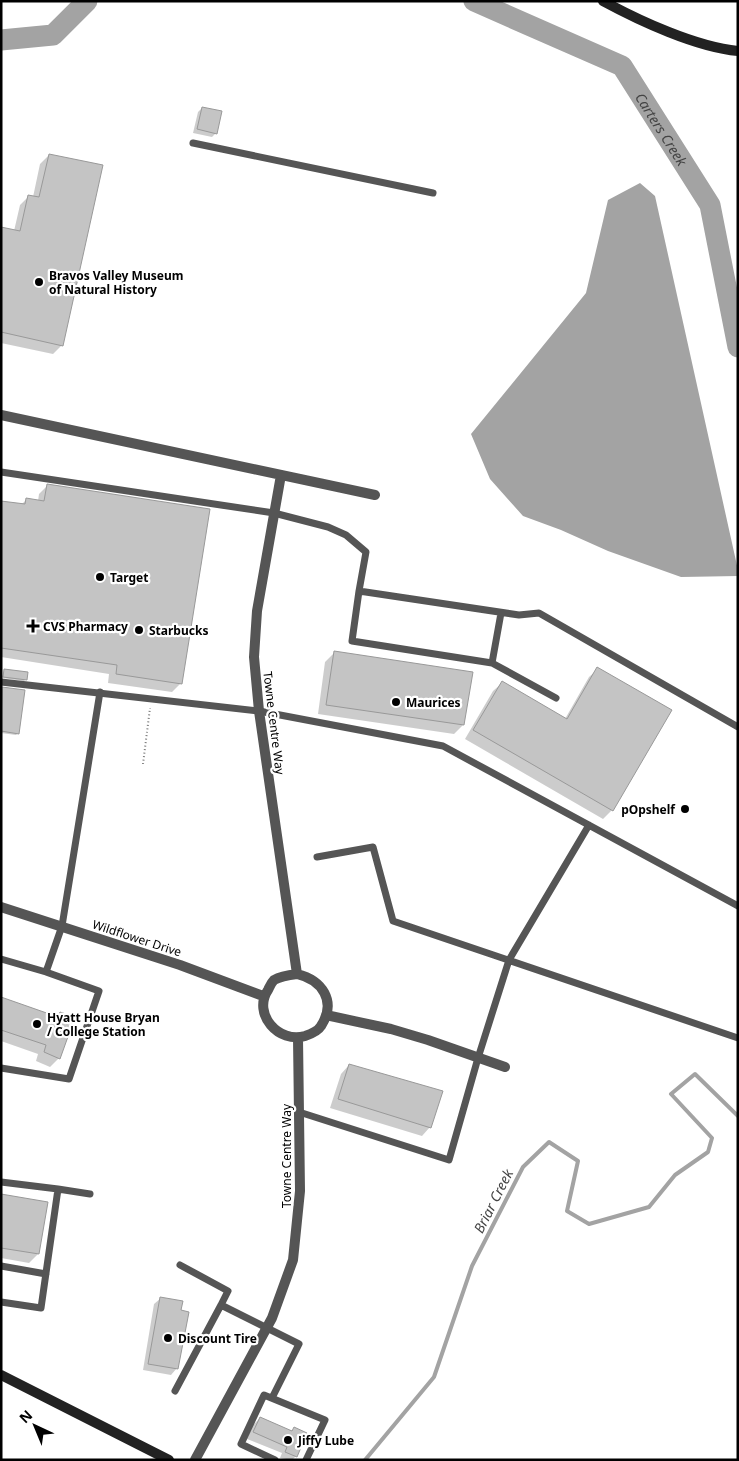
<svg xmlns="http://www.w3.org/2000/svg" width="739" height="1461" viewBox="0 0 739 1461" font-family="'Noto Sans',sans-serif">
  <rect width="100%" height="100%" fill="#fff"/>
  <path fill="#a3a3a3" d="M 640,183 L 655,196 L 738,570 L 738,576 L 681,577 L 608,551 L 561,530 L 523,516 L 490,479 L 471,434 L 586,293 L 608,200 Z"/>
  <path fill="#0003" d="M 202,108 L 216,133 L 212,137 L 193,133 L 198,112 Z
    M 49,155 L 62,345 L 53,354 L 1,343 L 1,229 L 14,231 L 20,205 L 29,196 L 33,197 L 40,164 Z
    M 47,486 L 181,683 L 172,692 L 108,683 L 109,674 L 1,657 L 1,502 L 21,505 L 26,500 L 38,501 L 39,494 Z
    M 334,653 L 463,725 L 454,734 L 318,714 L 325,662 Z
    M 598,669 L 612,810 L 603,819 L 465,739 L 493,691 L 502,683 L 565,719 L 589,677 Z
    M 5,670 L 26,679 L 24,681 L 2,678 Z
    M 2,689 L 18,733 L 16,735 L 1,733 Z
    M 1,998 L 57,1017 L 60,1014 L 59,1058 L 50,1067 L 36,1061 L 38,1054 L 1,1041 Z
    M 349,1065 L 430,1127 L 422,1136 L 330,1108 L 341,1074 Z
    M 1,1195 L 38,1254 L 29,1263 L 1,1258 Z
    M 161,1298 L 177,1368 L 171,1375 L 143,1370 L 154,1304 Z
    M 260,1418 L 291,1432 L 294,1429 L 296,1456 L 292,1460 L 280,1458 L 282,1453 L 247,1439 L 253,1425 Z"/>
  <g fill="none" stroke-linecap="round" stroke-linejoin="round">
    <path stroke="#a3a3a3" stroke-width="4" d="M 365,1460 L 434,1377 L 472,1266 L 523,1167 L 549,1142 L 578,1161 L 567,1211 L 589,1224 L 649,1207 L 675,1175 L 708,1152 L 712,1138 L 671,1094 L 695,1074 L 738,1116"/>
    <g stroke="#a3a3a3" stroke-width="21">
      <path id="s1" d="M 474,1 L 622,66 L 710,205 L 738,347"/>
      <path d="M 1,40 L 53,35 L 87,1"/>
    </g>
  </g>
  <path fill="#c4c4c4" stroke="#999" d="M 202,107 L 222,111 L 217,134 L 197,129 Z
    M 49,154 L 103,165 L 63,346 L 1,332 L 1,227 L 20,231 L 28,195 L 39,197 Z
    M 47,484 L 210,509 L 182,684 L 116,674 L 117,665 L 1,648 L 1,501 L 25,504 L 26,498 L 44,501 Z
    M 334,651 L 473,672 L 464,725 L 326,705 Z
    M 597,667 L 672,710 L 613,811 L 473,730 L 502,681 L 567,719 Z
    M 4,669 L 28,672 L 27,680 L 3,677 Z
    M 2,687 L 25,690 L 19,734 L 1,731 Z
    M 1,997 L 58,1017 L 60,1012 L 75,1017 L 60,1059 L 44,1052 L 46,1045 L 1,1030 Z
    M 349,1064 L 443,1091 L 431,1128 L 338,1099 Z
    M 1,1194 L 48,1202 L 39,1254 L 1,1248 Z
    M 160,1297 L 183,1301 L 181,1310 L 189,1312 L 178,1369 L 148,1364 Z
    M 260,1417 L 292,1431 L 294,1427 L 307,1433 L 297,1457 L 285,1452 L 287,1447 L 253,1432 Z"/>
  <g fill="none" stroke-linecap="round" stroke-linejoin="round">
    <path stroke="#777" stroke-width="2" stroke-dasharray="1 2.5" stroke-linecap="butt" d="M 143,764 L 150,708"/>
    <path stroke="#555" stroke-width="7" d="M 193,143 L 433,193
      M 1,472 L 274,513 L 328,527 L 346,535 L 366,552 L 359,591 L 519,615 L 539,613 L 738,727
      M 359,591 L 352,641 L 492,663 L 556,698
      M 492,663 L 501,613
      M 1,682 L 259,711 L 443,746 L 738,906
      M 317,857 L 373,847 L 393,921 L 738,1038
      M 1,959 L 46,972 L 62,926 L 100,692
      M 1,1068 L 69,1079 L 99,991 L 46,972
      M 299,1112 L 449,1160 L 478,1058 L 509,960 L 589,825
      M 1,1182 L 58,1189 L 41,1308 L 1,1302
      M 58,1189 L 90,1194
      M 180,1265 L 228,1291 L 221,1305 L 299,1344 L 272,1398
      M 1,1266 L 46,1274
      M 175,1391 L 221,1305
      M 275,1460 L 241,1444 L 264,1395 L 325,1420 L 306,1460"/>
    <path stroke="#555" stroke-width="10" d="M 1,415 L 375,495
      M 281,475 L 257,611 L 254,657 L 259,711 L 297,974
      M 1,907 L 180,965 L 263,996
      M 297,974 C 322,980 337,1001 321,1026 C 318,1031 311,1034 305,1036 C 279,1044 252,1014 268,990 C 270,986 271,983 274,980 C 281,976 289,975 297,974 Z
      M 326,1015 L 391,1029 L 428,1040 L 505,1067
      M 195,1460 L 272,1318 L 293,1260 L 300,1191 L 298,1038"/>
    <path stroke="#222" stroke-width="10" d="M 603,1 C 640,21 696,47 738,51
      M 1,1375 L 169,1460"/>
  </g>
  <g fill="#000" stroke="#fff" stroke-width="2">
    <circle cx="39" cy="282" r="5"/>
    <circle cx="100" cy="577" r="5"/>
    <path d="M30.5 618.5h5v5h5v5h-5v5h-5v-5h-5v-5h5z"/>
    <circle cx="139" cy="630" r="5"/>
    <circle cx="396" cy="702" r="5"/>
    <circle cx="685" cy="809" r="5"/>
    <circle cx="37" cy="1024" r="5"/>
    <circle cx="168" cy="1338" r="5"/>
    <circle cx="288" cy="1440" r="5"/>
  </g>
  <g text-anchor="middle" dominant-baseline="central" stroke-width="4.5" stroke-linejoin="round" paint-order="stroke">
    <g font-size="12" font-weight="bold" fill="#000" stroke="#fff" text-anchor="start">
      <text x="49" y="275">Bravos Valley Museum<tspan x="49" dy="14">of Natural History</tspan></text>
      <text x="110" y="577">Target</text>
      <text x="43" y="626">CVS Pharmacy</text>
      <text x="149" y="630">Starbucks</text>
      <text x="406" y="702">Maurices</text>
      <text x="675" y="809" text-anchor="end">pOpshelf</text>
      <text x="47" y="1017">Hyatt House Bryan<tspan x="47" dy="14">/ College Station</tspan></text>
      <text x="178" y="1338">Discount Tire</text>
      <text x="298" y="1440">Jiffy Lube</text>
    </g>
    <g font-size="12" fill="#000" stroke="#fff">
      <text transform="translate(274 723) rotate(83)">Towne Centre Way</text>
      <text transform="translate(137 938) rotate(18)">Wildflower Drive</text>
      <text transform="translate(286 1156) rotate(-90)">Towne Centre Way</text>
    </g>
    <g font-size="14" font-style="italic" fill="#444" stroke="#fff">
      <text stroke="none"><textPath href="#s1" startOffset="236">Carters Creek</textPath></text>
      <text transform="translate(493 1201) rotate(-63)">Briar Creek</text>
    </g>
  </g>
  <rect width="739" height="1461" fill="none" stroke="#000000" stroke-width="5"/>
  <g transform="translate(35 1426) rotate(316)" stroke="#ffffff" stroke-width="4" paint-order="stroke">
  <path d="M0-4L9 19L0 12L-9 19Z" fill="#000000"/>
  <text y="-8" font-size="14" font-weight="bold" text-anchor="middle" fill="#000000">N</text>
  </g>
</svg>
